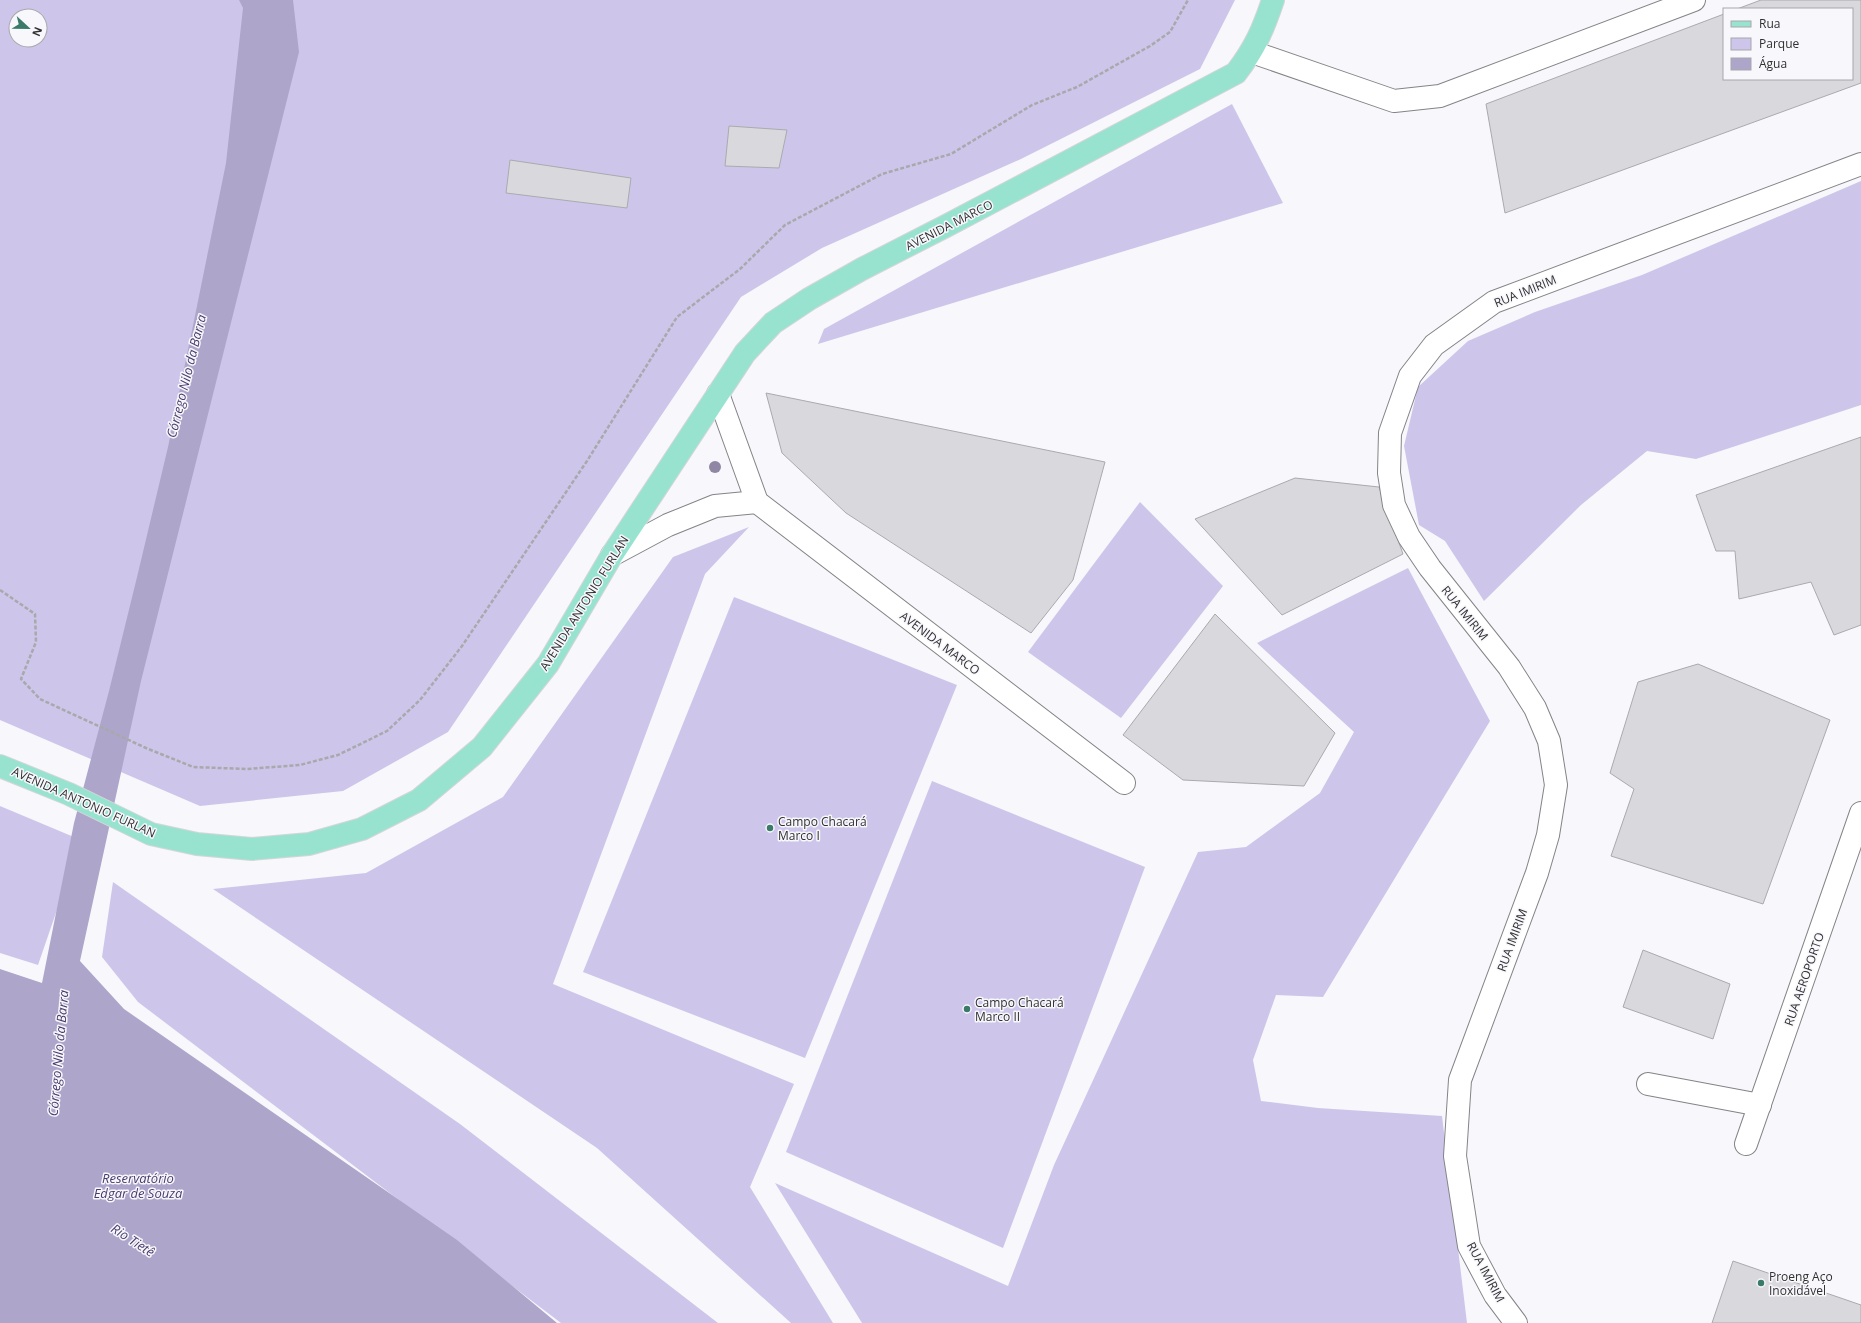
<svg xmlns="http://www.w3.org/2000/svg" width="1861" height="1323" viewBox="0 0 1861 1323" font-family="'Open Sans',sans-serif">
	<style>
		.green { fill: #cdc6ea; fill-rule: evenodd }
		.water { fill: #ada6ca }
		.building { fill: #d9d8dc; stroke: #aaaaae }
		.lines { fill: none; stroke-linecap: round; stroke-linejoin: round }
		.minor-casing { stroke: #848387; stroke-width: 24 }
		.major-casing { stroke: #d6d6d6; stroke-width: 24 }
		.path { stroke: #a9a8ac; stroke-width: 2.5; stroke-dasharray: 4 2; stroke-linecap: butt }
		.minor { stroke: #fff; stroke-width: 22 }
		.major { stroke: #98e3d0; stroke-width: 22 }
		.tree { fill: #9087a4 }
		.poi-dot { fill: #3a7a68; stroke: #f8f7fc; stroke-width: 1.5 }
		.labels { text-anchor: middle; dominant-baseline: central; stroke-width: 3; stroke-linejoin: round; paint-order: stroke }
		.street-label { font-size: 12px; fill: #303031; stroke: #f8f7fc }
		.poi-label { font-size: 12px; fill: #303031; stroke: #f8f7fc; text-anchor: start }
		.water-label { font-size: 13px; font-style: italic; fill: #493c6d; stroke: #f8f7fc }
	</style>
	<rect width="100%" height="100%" fill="#f8f7fc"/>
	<g class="green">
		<path d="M 0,0 L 1235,0 L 1200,69 L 1021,159 L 822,248 L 741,297 L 448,732 L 343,791 L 200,806 L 0,720 ZM 16,16 L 40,16 L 40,40 L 16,40 Z"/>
		<path d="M 1232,104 L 1283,203 L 818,344 L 824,329 Z"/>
		<path d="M 1861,181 L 1861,405 L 1696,459 L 1647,451 L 1581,505 L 1484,601 L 1445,541 L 1419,525 L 1404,446 L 1418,387 L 1468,341 L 1535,312 L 1642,275 Z"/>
		<path d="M 1140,502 L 1223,586 L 1121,718 L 1028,652 Z"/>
		<path d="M 749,527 L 705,574 L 553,984 L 794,1084 L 750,1187 L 833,1323 L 791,1323 L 597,1148 L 213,889 L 366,873 L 503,797 L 673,557 Z"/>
		<path d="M 1408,568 L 1490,721 L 1323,997 L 1276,995 L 1253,1060 L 1261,1101 L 1318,1108 L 1442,1116 L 1467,1323 L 862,1323 L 775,1183 L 1008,1286 L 1054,1165 L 1198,852 L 1246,847 L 1320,793 L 1354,732 L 1257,643 Z"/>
		<path d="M 734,597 L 957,685 L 805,1058 L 583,972 Z"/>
		<path d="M 932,781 L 1145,867 L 1003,1248 L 786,1152 Z"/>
		<path d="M 0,806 L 81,840 L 38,965 L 0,953 Z"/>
		<path d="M 113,882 L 460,1124 L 718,1323 L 561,1323 L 138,1002 L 102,957 Z"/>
	</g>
	<path class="water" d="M 239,0 L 293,0 L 299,52 L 141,681 L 80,961 L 124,1009 L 457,1240 L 557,1323 L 0,1323 L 0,969 L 42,983 L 74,823 L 109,691 L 138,573 L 168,447 L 197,306 L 226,163 L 243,8 Z"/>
	<g class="building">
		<path d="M 1761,0 L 1861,0 L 1861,83 L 1505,213 L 1486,104 L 1724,14 L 1724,79 L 1852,79 L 1852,9 L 1737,9 Z"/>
		<path d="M 729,126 L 787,130 L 779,168 L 725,166 Z"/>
		<path d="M 510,160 L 631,178 L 627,208 L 506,193 Z"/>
		<path d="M 766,393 L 1105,462 L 1073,580 L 1031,633 L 846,513 L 782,453 Z"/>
		<path d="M 1861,437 L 1861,625 L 1834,635 L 1811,582 L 1739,599 L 1735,551 L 1716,551 L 1696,495 Z"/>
		<path d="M 1295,478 L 1379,487 L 1403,554 L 1282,615 L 1195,519 Z"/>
		<path d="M 1215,614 L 1335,733 L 1304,786 L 1183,780 L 1123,735 Z"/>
		<path d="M 1698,664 L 1830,720 L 1763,904 L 1611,856 L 1634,789 L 1610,773 L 1638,682 Z"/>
		<path d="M 1643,950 L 1730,984 L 1713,1039 L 1623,1007 Z"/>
		<path d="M 1733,1261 L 1861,1305 L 1861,1323 L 1712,1323 Z"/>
	</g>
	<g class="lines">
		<defs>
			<g id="minor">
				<path d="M 1252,52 L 1394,101 L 1440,96 L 1694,0"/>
				<path d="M 718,394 L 757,502 L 1124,783"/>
				<path d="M 612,555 L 668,525 L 715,506 L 757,502"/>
				<path d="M 1648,1084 L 1760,1105"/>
				<path d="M 1746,1144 L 1861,813"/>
				<path d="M 1516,1323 L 1495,1295 L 1469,1246 L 1455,1156 L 1460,1080 L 1537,873 L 1548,835 L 1556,785 L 1549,741 L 1535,708 L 1509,667 L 1430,568 L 1409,537 L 1394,505 L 1389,473 L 1390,433 L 1410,376 L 1434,345 L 1494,302 L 1861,164"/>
			</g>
			<path id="major" d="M 0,766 L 69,794 L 151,834 L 197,844 L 252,849 L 309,844 L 362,829 L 419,800 L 482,747 L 548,664 L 612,555 L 718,394 L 745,353 L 773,323 L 809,299 L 862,269 L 946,226 L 1236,73 C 1255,48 1263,30 1273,0"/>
		</defs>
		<use href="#minor" class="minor-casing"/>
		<use href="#major" class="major-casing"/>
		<path class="path" d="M 0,590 L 35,614 L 36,642 L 21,679 L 40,699 L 146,748 L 193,767 L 247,769 L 300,765 L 338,755 L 387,731 L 420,700 L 462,646 L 587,461 L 677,317 L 740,269 L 785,225 L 882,174 L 951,154 L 1032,105 L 1077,87 L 1150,46 L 1170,32 L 1188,0"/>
		<use href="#minor" class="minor"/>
		<use href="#major" class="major"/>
	</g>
	<circle class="tree" cx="715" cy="467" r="6"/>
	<g class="poi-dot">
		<circle cx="770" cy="828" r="4"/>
		<circle cx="967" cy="1009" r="4"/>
		<circle cx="1761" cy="1283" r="4"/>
	</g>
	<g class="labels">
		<g class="street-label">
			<text transform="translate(949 225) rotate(-27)">AVENIDA MARCO</text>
			<text transform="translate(1525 291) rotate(-22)">RUA IMIRIM</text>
			<text transform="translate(584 603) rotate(-58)">AVENIDA ANTONIO FURLAN</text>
			<text transform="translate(1465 613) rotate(51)">RUA IMIRIM</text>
			<text transform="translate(940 643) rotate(37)">AVENIDA MARCO</text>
			<text transform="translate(84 802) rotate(24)">AVENIDA ANTONIO FURLAN</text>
			<text transform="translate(1512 940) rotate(-70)">RUA IMIRIM</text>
			<text transform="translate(1804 979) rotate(-71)">RUA AEROPORTO</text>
			<text transform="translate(1486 1272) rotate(62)">RUA IMIRIM</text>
		</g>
		<g class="poi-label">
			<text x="778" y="821">Campo Chacará<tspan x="778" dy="14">Marco I</tspan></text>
			<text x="975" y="1002">Campo Chacará<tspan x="975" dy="14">Marco II</tspan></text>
			<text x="1769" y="1276">Proeng Aço<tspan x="1769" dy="14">Inoxidável</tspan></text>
		</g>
		<g class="water-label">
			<text transform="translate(186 376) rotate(-76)">Córrego Nilo da Barra</text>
			<text transform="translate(58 1053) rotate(-85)">Córrego Nilo da Barra</text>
			<text x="138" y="1178">Reservatório<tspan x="138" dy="15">Edgar de Souza</tspan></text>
			<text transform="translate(133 1240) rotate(33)">Rio Tietê</text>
		</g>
	</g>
	<rect x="1723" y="8" width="130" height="72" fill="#f8f7fc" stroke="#a8a7ab"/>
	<rect x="1731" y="21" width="20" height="6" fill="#98e3d0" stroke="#a8a7ab"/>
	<text x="1759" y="28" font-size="12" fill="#303031">Rua</text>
	<rect x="1731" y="38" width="20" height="12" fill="#cdc6ea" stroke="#a8a7ab"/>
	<text x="1759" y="48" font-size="12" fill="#303031">Parque</text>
	<rect x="1731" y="58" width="20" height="12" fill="#ada6ca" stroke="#a8a7ab"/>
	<text x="1759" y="68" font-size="12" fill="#303031">Água</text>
	<g transform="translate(28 28) rotate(112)"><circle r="19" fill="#f8f7fc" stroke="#a8a7ab"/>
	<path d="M0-3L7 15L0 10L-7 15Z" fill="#3a7a68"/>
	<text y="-6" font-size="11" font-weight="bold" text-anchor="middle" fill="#303031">N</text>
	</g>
</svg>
